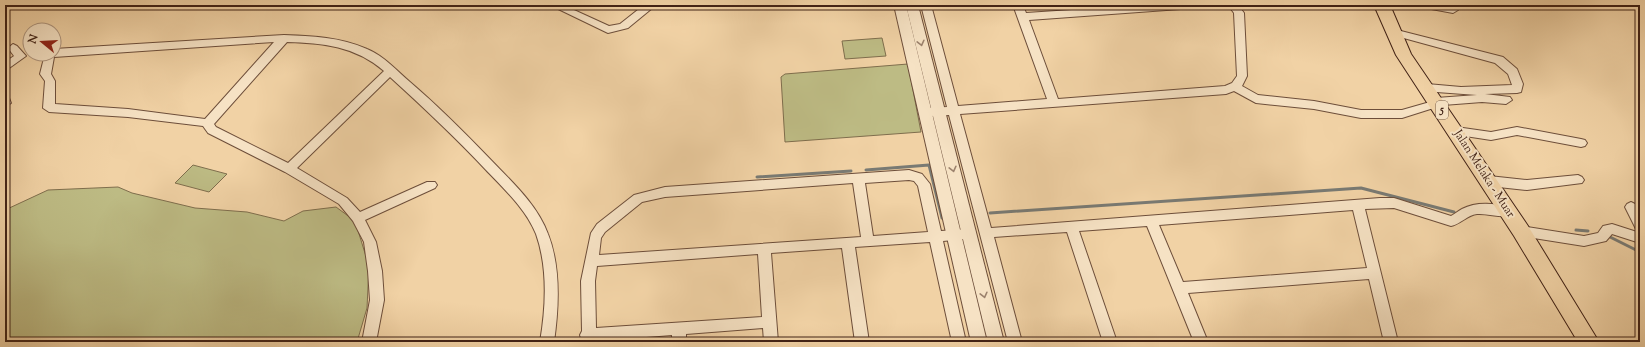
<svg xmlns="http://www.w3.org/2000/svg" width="1645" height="347" viewBox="0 0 1645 347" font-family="'Sorts Mill Goudy',serif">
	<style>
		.green { fill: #bdbb84; stroke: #7f6e4d }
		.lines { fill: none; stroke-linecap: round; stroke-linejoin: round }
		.stream { stroke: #797a73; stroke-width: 3 }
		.minor-casing { stroke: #6d4e3a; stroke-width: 2 }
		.tertiary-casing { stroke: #6d4e3a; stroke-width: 2 }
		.primary-casing { stroke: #412216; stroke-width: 2 }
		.minor { fill: #f6e2c4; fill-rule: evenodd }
		.tertiary { fill: #f6e2c4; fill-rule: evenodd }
		.primary { fill: #f1d2a5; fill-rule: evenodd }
		.oneway { stroke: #9c826d }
		.labels { text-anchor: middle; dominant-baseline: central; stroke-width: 4; stroke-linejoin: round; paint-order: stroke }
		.shield { fill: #f6e2c4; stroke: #775c4a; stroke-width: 1 }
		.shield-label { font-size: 11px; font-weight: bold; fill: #412216 }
		.street-label { font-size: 12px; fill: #412216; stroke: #f6e2c4 }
	</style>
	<rect width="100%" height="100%" fill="#f1d2a5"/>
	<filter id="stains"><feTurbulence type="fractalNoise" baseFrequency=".005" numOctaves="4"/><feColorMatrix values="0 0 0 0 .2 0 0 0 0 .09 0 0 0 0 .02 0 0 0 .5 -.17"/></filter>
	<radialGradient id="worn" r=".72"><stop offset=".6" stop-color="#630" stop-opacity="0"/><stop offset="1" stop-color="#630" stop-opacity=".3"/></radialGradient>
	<g class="green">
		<path d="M 882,38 L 886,56 L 845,59 L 842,41 Z"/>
		<path d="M 908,64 L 921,132 L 785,142 L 781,77 L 785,74 Z"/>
		<path d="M 193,165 L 227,174 L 209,192 L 175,183 Z"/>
		<path d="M 118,187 L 132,193 L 195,208 L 247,212 L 284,221 L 303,211 L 336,207 L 355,221 L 369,266 L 367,308 L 357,342 L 5,342 L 5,210 L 48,190 Z"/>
	</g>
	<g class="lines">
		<g class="stream">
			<path d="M 866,170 L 929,165 L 942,218"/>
			<path d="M 757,177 L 851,171"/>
			<path d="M 990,213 L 1361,188 L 1454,212"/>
			<path d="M 1576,230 L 1588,231"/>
			<path d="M 1610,237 L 1640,252"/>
		</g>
		<defs>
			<g id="minor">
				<path d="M 550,5 L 563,5 L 609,26 L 620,24 L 644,5 L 656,5 L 628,28 L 608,33 Z"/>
				<path d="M 921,5 L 931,5 L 958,106 L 1047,99 L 1013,5 L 1023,5 L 1026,13 L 1148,5 L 1199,5 L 1194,8 L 1029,20 L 1058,99 L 1225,86 L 1232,83 L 1237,76 L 1234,13 L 1228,5 L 1238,5 L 1244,13 L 1247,76 L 1242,86 L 1258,95 L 1314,101 L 1361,110 L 1402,110 L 1430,102 L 1432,99 L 1436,98 L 1477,95 L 1423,91 L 1421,88 L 1427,84 L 1461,87 L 1512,85 L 1508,74 L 1495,63 L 1389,34 L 1388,32 L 1393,29 L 1503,57 L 1517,69 L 1523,84 L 1521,92 L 1517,93 L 1485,94 L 1510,97 L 1512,100 L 1506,104 L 1482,102 L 1443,105 L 1402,118 L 1361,118 L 1314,109 L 1256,103 L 1234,91 L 1226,94 L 960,114 L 991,228 L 1380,198 L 1394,198 L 1451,216 C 1455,214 1458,211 1462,209 C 1477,201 1497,203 1512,209 L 1514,212 L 1512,215 C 1502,219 1489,213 1477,214 C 1467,215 1461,224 1451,226 L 1394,208 L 1365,209 L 1398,342 L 1384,342 L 1369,279 L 1188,293 L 1208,342 L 1194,342 L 1147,226 L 1079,231 L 1117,342 L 1103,342 L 1067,232 L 994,237 L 1022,342 L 1008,342 L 949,115 L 930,116 L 924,112 L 930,108 L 947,107 ZM 1353,210 L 1367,268 L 1183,282 L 1159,225 Z"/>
				<path d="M 1421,5 L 1443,5 L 1457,8 L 1458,10 L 1453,13 L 1426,8 Z"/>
				<path d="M 284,35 C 312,36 341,37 367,49 C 384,56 397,71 410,82 C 438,106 464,132 489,158 C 511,181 537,204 548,234 C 561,267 559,307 554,342 L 540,342 C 546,307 548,268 536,234 C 526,209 504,189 486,170 C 455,137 423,107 390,77 L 297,168 L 347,198 L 360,212 L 427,182 L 435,182 L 437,185 L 435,188 L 365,220 L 376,242 L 382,271 L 384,300 L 376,342 L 362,342 L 370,300 L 368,271 L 364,242 L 353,221 L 339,204 L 285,172 L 208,133 L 203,126 L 128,117 L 49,112 L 43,108 L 45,81 L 40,74 L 44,58 L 43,54 L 54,54 L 54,49 ZM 274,42 L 205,119 L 128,109 L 55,104 L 55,81 L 51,74 L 54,57 ZM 287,42 C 323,43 355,46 384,71 L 288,163 L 216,127 L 214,124 Z"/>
				<path d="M 13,44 L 17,46 L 26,56 L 5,71 L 5,62 L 14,56 L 8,48 Z"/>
				<path d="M 5,97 L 9,98 L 11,103 L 5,107 Z"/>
				<path d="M 1456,127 L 1491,132 L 1517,127 L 1581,139 L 1585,140 L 1587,143 L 1585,146 L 1581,147 L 1517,135 L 1491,140 L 1452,134 L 1450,131 L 1452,128 Z"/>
				<path d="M 909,170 L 922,174 L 930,184 L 941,231 L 969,229 L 973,230 L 975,234 L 973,238 L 943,241 L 966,342 L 952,342 L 930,242 L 855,247 L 869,342 L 855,342 L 842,248 L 771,253 L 778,342 L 764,342 L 763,328 L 686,334 L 686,342 L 672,342 L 672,335 L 582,342 L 580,335 L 582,331 L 581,281 L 591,233 L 597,224 L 634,195 L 665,187 ZM 909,180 L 914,181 L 918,186 L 928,232 L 873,236 L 865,183 ZM 853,183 L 861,237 L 599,255 L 601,238 L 605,232 L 642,202 L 665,197 ZM 758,254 L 762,317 L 596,328 L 595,281 L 597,266 Z"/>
				<path d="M 1578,175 L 1582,177 L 1584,180 L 1582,183 L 1527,190 L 1489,186 L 1485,184 L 1483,181 L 1485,178 L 1489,176 L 1527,180 Z"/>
				<path d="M 1631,202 L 1635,204 L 1640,213 L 1640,230 L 1636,229 L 1625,207 L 1627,204 Z"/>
				<path d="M 1612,224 L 1640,233 L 1640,243 L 1612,234 L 1606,241 L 1584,246 L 1521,236 L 1517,235 L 1515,231 L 1517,227 L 1521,226 L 1584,236 L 1598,233 L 1603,226 Z"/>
			</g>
			<g id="tertiary">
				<path d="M 894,5 L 906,5 L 987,342 L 971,342 Z"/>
				<path d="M 906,5 L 918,5 L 1004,342 L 988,342 Z"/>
			</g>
			<path id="primary" d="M 1374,5 L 1390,5 L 1411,54 L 1528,226 L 1599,342 L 1578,342 L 1514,236 L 1396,55 Z"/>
		</defs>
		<use href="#minor" class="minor-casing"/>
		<use href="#tertiary" class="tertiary-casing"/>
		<use href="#primary" class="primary-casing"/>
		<use href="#minor" class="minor"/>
		<use href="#tertiary" class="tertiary"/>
		<use href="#primary" class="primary"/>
	</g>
	<defs><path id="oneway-chevron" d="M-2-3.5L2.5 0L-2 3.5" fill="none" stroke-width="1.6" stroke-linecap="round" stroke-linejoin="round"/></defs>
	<g class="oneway">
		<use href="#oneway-chevron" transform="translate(921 43) rotate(76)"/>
		<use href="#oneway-chevron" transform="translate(953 169) rotate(76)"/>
		<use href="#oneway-chevron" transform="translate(984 295) rotate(76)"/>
	</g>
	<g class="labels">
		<rect class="shield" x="1436" y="101" width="12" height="18" rx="3"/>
		<g class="shield-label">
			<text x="1442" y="110">5</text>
		</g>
		<g class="street-label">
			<text transform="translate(1484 174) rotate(57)">Jalan Melaka - Muar</text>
		</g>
	</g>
	<rect width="1645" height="347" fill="none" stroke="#f1d2a5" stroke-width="20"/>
	<rect x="6" y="6" width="1633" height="335" fill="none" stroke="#412216" stroke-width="2"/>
	<rect x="10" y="10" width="1625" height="327" fill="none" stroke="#412216"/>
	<g transform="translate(42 42) rotate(288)"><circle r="19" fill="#f6e2c4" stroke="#ae957e"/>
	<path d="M0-3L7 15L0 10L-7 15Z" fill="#8f2418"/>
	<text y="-6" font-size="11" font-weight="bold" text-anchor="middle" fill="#412216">N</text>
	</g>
	<rect width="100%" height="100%" filter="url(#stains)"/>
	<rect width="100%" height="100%" fill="url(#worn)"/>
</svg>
